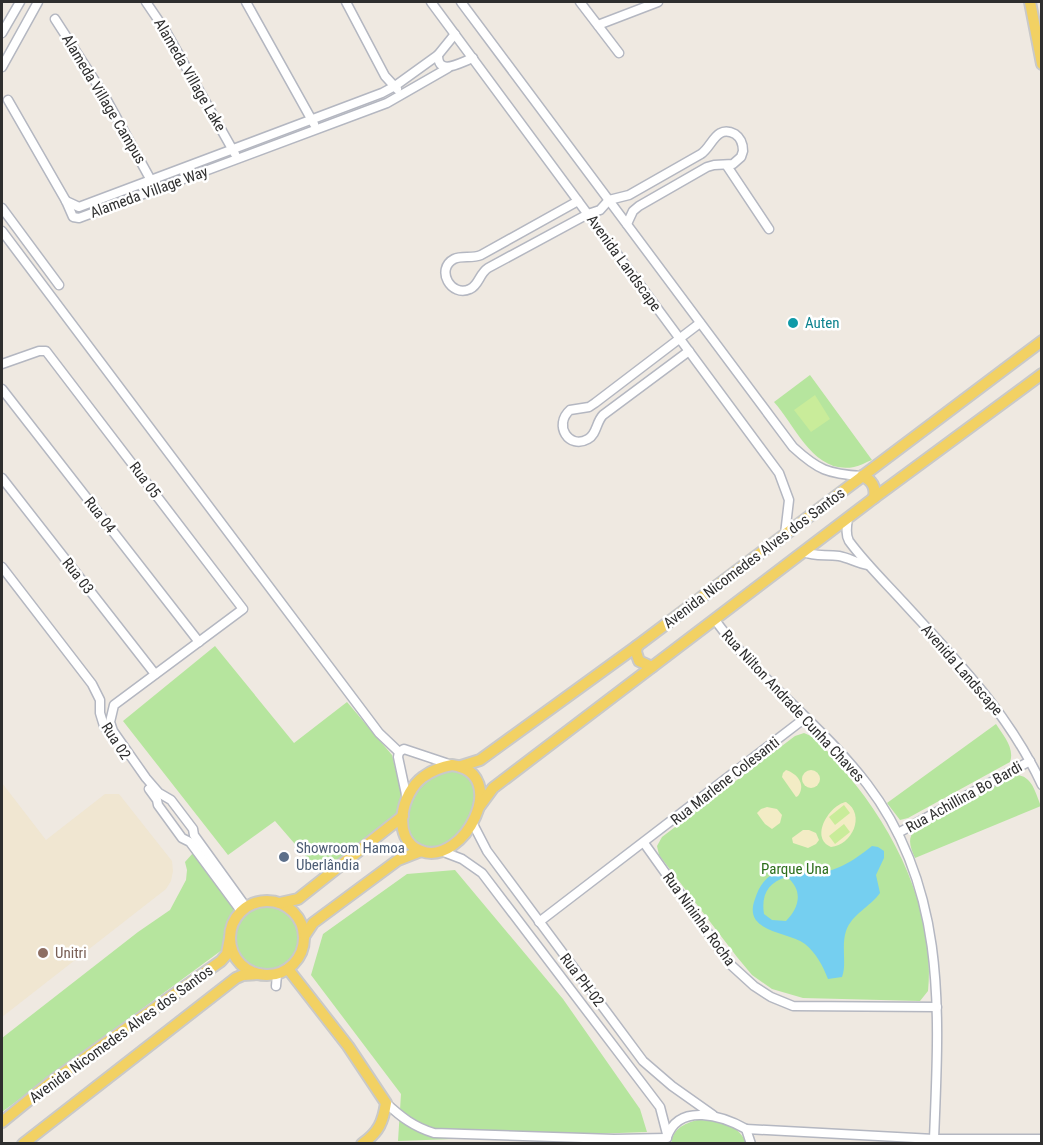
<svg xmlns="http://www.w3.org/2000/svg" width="1043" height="1145" viewBox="0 0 1043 1145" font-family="'Roboto Condensed',sans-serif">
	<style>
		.education { fill: #f0e6d1 }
		.green { fill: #b6e59e }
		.sand { fill: #f3ecc5 }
		.pitch { fill: #c9ec9a }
		.water { fill: #75cff0; fill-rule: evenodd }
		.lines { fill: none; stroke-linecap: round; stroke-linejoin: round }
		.minor-casing { stroke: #b4b7c1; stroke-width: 11 }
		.major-casing { stroke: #c9c9c9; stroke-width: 14 }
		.minor { stroke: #fff; stroke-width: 8 }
		.major { stroke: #f2d163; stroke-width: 10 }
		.culture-dot { fill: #0f9aa8; stroke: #fff; stroke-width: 2 }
		.service-dot { fill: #5c6f8a; stroke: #fff; stroke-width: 2 }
		.education-dot { fill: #8d6e63; stroke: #fff; stroke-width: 2 }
		.labels { text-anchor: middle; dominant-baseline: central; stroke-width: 5; stroke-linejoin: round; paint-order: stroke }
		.street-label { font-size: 15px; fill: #2e2e2e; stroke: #fff }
		.culture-label { font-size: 15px; fill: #0d838f; stroke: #fff; text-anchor: start }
		.service-label { font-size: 15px; fill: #4e5e75; stroke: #fff; text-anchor: start }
		.park-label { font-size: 15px; fill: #2c6e1b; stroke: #fff }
		.education-label { font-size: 15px; fill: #785e54; stroke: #fff; text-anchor: start }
	</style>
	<rect width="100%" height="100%" fill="#efe9e1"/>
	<path class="education" d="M 2,783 L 46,840 L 105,794 L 119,794 L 172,861 L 173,871 L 171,881 L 166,889 L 2,1017 Z"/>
	<g class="green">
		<path d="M 810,375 L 872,460 C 866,462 860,466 854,467 C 814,475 795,425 774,402 Z"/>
		<path d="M 215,646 L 294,743 L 347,702 L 392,755 L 402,796 L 398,815 L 320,873 L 275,821 L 228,855 L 123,721 Z"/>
		<path d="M 996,724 C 1003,735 1015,748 1010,762 L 908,818 L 900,820 L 887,803 Z"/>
		<path d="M 804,733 C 818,738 829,753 838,764 C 892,823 936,909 928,991 L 920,1001 L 803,998 L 772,989 L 752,975 L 737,957 L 659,855 L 657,846 L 662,837 L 795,736 Z"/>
		<path d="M 453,770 C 456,771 463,772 466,775 C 496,799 447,866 417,842 C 399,826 410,793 427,780 C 435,775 443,772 453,770 Z"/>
		<path d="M 1014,775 C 1032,774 1035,792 1041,806 L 915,858 C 910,847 907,839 915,829 Z"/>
		<path d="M 193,853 L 234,909 L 224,934 L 226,947 L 2,1112 L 2,1038 L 138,932 L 170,910 L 186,880 L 187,870 L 185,862 Z"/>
		<path d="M 455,870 L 563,999 L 640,1109 L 647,1132 L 398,1141 L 401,1094 L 311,975 L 323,934 L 407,874 Z"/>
		<circle cx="267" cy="938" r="31"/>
		<path d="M 697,1120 C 717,1120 738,1123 746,1143 L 671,1144 C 673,1128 684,1124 697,1120 Z"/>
	</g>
	<g class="sand">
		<circle cx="811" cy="779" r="9"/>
		<path d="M 786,770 C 798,774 806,785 798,796 L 796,797 L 782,777 L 783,773 Z"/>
		<path d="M 846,802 C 866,815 852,845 831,847 C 809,838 829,805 846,802 Z"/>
		<path d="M 767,807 L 777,809 L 782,815 L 780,823 L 772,829 L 765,824 L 757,813 L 761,809 Z"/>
		<path d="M 803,830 L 809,830 L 816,833 L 819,840 L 816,844 L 808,848 L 793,843 L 792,838 Z"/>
	</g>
	<g class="pitch">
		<path d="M 815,395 L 830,419 L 811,432 L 794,410 Z"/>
		<path d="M 844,805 L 850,813 L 835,825 L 829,817 Z"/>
		<path d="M 844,824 L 850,832 L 835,844 L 829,836 Z"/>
	</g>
	<path class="water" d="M 872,846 L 878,847 L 884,851 L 884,858 L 876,875 L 880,893 C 870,907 852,914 846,931 C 841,946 847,965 842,977 L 828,979 C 823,966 816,953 805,944 C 788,931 742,933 755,899 C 758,889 764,878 774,874 C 783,869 795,872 806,873 C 832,875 852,862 872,846 ZM 787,877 C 803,890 800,907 786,921 L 772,920 L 764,914 C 761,895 768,882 787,877 Z"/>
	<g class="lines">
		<defs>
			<g id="minor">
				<path d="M 146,2 L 165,30 L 235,154"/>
				<path d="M 246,2 L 314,124"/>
				<path d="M 346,2 L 385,76 L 397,89"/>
				<path d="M 431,2 L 779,473 L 789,500 L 785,534"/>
				<path d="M 461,2 L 793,447 C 818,470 828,474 862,476"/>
				<path d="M 580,2 L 619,53"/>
				<path d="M 55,19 L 104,95 L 153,184"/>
				<path d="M 598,25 L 658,2"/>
				<path d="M 2,33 L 20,2"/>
				<path d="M 455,34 L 438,55 C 438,77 461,62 473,58"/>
				<path d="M 2,67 L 38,2"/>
				<path d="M 8,100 L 66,201 L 73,217 L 79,218 L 387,103 L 448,68"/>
				<path d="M 727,166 L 769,229"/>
				<path d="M 66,201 L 79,207 L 382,93 L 395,86 L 438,55"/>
				<path d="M 578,201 L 481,255 C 472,259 462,255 454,259 C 435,269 451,298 470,289 C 479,285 479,274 488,268 L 588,214 L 600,210 L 609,200 L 629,195 L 701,154 C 712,147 716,124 735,134 C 741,138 743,144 743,151 L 741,157 L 733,164 L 714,165 L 707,167 L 639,206 L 633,211 L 627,224"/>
				<path d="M 2,208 L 59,285"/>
				<path d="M 2,231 L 379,733 L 399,752 L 398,757 L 407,799"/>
				<path d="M 689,351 L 603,415 C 596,422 597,434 588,439 C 569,450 553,425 570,410 L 589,407 L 595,403 L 700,323"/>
				<path d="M 2,364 L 39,351 L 46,351 L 243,609 L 114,705 L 110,722 L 113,731 L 146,778 L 159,793 L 171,800 L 193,829 L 194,835 L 246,907"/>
				<path d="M 2,389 L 199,642"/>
				<path d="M 2,478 L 155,674"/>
				<path d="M 848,518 C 847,526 845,534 849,541 C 865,563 885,582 904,603 C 957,661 1008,712 1042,785"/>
				<path d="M 804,552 C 815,557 826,554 839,556 C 849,558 857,563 868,565"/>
				<path d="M 2,567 L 92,684 L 100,700 L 100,713 L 104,726 L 112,737"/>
				<path d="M 715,620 C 759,680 822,725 867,784 C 948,890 939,1013 934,1139"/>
				<path d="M 399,752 L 404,749 L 452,765"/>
				<path d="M 149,789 L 157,800 L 158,805 L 182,838 L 190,842 L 241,911"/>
				<path d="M 473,824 L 487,851 L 643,1061 L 672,1086 L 713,1115"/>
				<path d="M 898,833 L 1030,761"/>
				<path d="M 644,843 L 731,965 L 754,986 L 771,997 L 793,1006 L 937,1007"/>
				<path d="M 441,851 L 462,859 L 482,873 L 660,1107 L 667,1134"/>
				<path d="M 539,922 L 805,718"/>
				<path d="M 276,986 L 277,974"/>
				<path d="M 386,1103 C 401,1117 414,1127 434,1133 L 614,1139 L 667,1138"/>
				<path d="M 746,1129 L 934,1139 L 1042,1139"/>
				<path d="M 667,1137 C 679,1102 723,1116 746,1129 L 751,1144"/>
			</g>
			<g id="major">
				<path d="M 1030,2 L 1042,64"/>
				<path d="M 862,476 C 872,480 876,487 874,498"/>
				<path d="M 637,646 L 636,652 L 639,661 L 652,667"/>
				<path d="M 452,765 C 512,773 464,867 421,851 C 390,839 402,792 423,777 C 432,770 441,767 452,765 Z"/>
				<path d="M 461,766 L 480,760 L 637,646 L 1042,341"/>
				<path d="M 479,807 L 493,788 L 874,498 L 1042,374"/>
				<circle cx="267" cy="938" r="37"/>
				<path d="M 280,903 L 298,899 L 403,816"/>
				<path d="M 305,935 L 313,923 L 398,860 L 421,851"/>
				<path d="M 288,969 L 348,1046 L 386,1103 C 383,1122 379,1132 362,1144"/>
				<path d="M 2,1122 L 51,1082 L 221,961 L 227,954 L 230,938"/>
				<path d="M 23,1144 L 236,978 L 243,975 L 259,974"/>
			</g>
		</defs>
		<use href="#minor" class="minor-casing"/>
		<use href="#major" class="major-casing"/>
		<use href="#minor" class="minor"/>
		<use href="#major" class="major"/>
	</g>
	<circle class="culture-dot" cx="793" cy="323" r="6"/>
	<circle class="service-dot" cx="284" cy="857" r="6"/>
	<circle class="education-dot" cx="43" cy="953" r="6"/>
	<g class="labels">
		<g class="street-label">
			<text transform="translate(190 75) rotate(60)">Alameda Village Lake</text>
			<text transform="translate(104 99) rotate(59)">Alameda Village Campus</text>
			<text transform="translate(149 192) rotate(-20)">Alameda Village Way</text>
			<text transform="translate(624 263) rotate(54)">Avenida Landscape</text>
			<text transform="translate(145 480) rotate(53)">Rua 05</text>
			<text transform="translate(100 515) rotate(52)">Rua 04</text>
			<text transform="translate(754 558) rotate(-37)">Avenida Nicomedes Alves dos Santos</text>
			<text transform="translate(78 576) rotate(52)">Rua 03</text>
			<text transform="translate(962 670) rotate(49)">Avenida Landscape</text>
			<text transform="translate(793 706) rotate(47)">Rua Nilton Andrade Cunha Chaves</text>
			<text transform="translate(116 741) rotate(57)">Rua 02</text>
			<text transform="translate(725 781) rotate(-38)">Rua Marlene Colesanti</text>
			<text transform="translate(964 797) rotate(-29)">Rua Achillina Bo Bardi</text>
			<text transform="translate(699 919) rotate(54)">Rua Nininha Rocha</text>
			<text transform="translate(582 980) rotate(53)">Rua PH-02</text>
			<text transform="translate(121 1034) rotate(-36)">Avenida Nicomedes Alves dos Santos</text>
		</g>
		<g class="culture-label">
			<text x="805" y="323">Auten</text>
		</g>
		<g class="service-label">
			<text x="296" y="848">Showroom Hamoa<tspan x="296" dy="17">Uberlândia</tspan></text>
		</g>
		<g class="park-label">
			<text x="795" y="869">Parque Una</text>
		</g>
		<g class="education-label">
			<text x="55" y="953">Unitri</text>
		</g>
	</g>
	<rect width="1043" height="1145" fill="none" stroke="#2e2e2e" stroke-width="6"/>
</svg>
